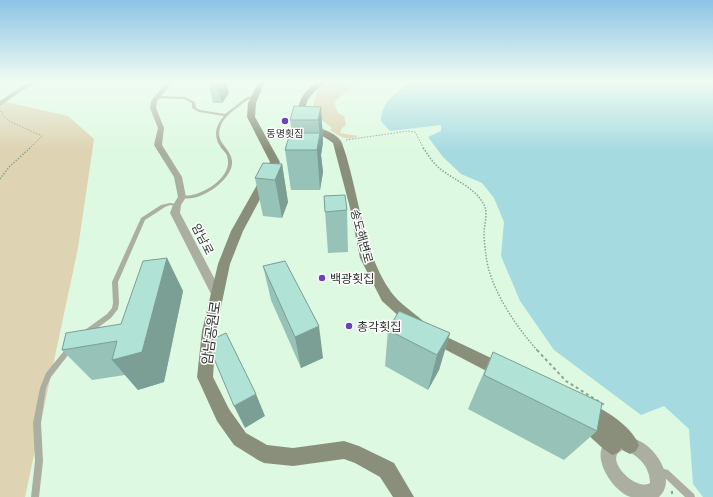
<svg xmlns="http://www.w3.org/2000/svg" width="713" height="497" viewBox="0 0 713 497" font-family="'IBM Plex Sans','Noto Sans KR',sans-serif">
	<style>
		.green { fill: #ded3b3 }
		.water { fill: #a6dae1 }
		.lines { fill: none; stroke-linecap: round; stroke-linejoin: round }
		.path-far2 { stroke: #90a392; stroke-width: 1; stroke-dasharray: 1.5 1.5; stroke-linecap: butt }
		.path-far1 { stroke: #90a392; stroke-width: 1.5; stroke-dasharray: 1.5 1.5; stroke-linecap: butt }
		.path { stroke: #90a392; stroke-width: 2; stroke-dasharray: 3 3; stroke-linecap: butt }
		.lane { fill: #abafa1; fill-rule: evenodd }
		.street { fill: #abafa1; fill-rule: evenodd }
		.secondary { fill: #8a8f7b; fill-rule: evenodd }
		.wall { fill: #97c2b7 }
		.shaded-wall { fill: #7b9e95 }
		.building { fill: #b0e2d5; stroke: #7b9e95 }
		.poi-dot { fill: #6b43bb; stroke: #fefefe; stroke-width: 1.5 }
		.labels { text-anchor: middle; dominant-baseline: central; stroke-width: 3; stroke-linejoin: round; paint-order: stroke }
		.far-poi-label { font-size: 10px; fill: #2a342b; stroke: #fefefe }
		.street-label { font-size: 12px; fill: #2a342b; stroke: #fefefe }
		.poi-label { font-size: 12px; fill: #2a342b; stroke: #fefefe; text-anchor: start }
		.near-street-label { font-size: 14px; fill: #2a342b; stroke: #fefefe }
	</style>
	<rect width="100%" height="100%" fill="#def9e1"/>
	<g class="green">
		<path d="M 329,81 L 359,81 L 334,102 L 338,113 L 344,116 L 346,125 L 342,128 L 340,133 L 358,136 C 347,142 340,136 330,130 L 332,128 L 317,116 L 313,105 L 318,89 Z"/>
		<path d="M 6,102 L 68,116 L 94,139 L 78,248 L 25,497 L 0,497 L 0,104 Z"/>
	</g>
	<path class="water" d="M 413,81 L 713,81 L 713,497 L 703,497 L 693,484 L 689,429 L 664,406 L 641,415 L 554,350 L 520,301 L 501,256 L 504,222 L 494,198 L 482,183 L 461,174 L 443,157 L 428,137 L 441,131 L 441,125 L 390,131 L 381,121 C 382,100 397,92 413,81 Z"/>
	<g class="lines">
		<g class="path-far2">
			<path d="M 0,85 L 16,84"/>
			<path d="M 0,111 L 3,112 L 2,115 L 11,122 L 42,136 L 29,149"/>
			<path d="M 346,140 L 408,131 L 415,132 L 424,149"/>
		</g>
		<g class="path-far1">
			<path d="M 423,148 C 428,154 432,162 438,167 C 453,180 473,186 483,203 C 489,212 484,224 484,233 C 484,240 485,248 486,255 C 489,287 516,327 538,351"/>
			<path d="M 0,179 L 9,167 L 30,148"/>
		</g>
		<g class="path">
			<path d="M 537,350 L 566,381 L 606,406"/>
			<path d="M 672,491 L 672,497"/>
		</g>
		<g class="lane">
			<path d="M 157,96 L 185,97 L 195,102 L 196,108 L 200,110 L 225,114 L 247,97 L 255,96 L 257,97 C 254,98 250,98 248,100 C 245,101 243,103 241,105 C 233,111 223,117 220,128 C 215,143 231,148 232,161 C 234,180 196,205 180,197 C 183,195 187,196 192,195 C 197,194 204,191 209,188 C 219,182 232,170 227,156 C 226,152 222,150 220,146 C 213,135 216,125 224,116 L 199,112 L 192,108 L 192,103 L 184,99 L 158,98 L 157,98 Z"/>
			<path d="M 170,203 L 177,204 L 179,205 L 177,206 L 170,205 L 165,207 L 145,220 L 118,282 L 119,303 L 118,309 L 111,318 L 89,334 L 87,335 L 85,334 L 84,332 L 85,330 L 107,314 L 112,308 L 113,303 L 112,282 L 141,218 L 161,205 Z"/>
			<path d="M 70,345 L 72,346 L 73,348 L 72,350 L 51,377 L 46,388 L 41,423 L 43,461 L 39,497 L 31,497 L 35,461 L 33,423 L 40,388 L 46,373 L 68,346 Z"/>
			<path d="M 658,467 L 668,470 L 694,494 L 695,497 L 685,497 L 663,476 L 655,474 L 654,471 L 655,468 Z"/>
		</g>
		<g class="street">
			<path d="M 33,81 L 41,81 L 23,90 L 0,106 L 0,101 L 19,88 Z"/>
			<path d="M 168,81 L 174,81 L 157,101 L 156,108 L 164,128 L 162,145 L 182,177 L 186,197 L 181,205 L 180,213 L 222,293 L 220,296 L 216,297 L 212,296 L 170,213 L 173,205 L 178,197 L 174,177 L 154,145 L 158,128 L 150,108 L 151,101 Z"/>
			<path d="M 623,436 C 631,437 640,440 646,445 C 661,456 675,483 659,497 C 650,497 639,497 631,497 C 613,492 588,454 608,440 C 612,438 618,437 623,436 ZM 623,450 C 638,454 650,467 650,483 C 635,492 602,457 623,450 Z"/>
		</g>
		<g class="secondary">
			<path d="M 259,81 L 265,81 L 256,103 L 255,117 L 280,162 L 243,231 L 230,264 L 216,331 L 213,377 L 229,409 L 246,433 L 267,445 L 293,448 L 344,441 L 359,446 L 394,463 L 414,497 L 393,497 L 380,477 L 355,463 L 344,459 L 293,466 L 264,463 L 258,460 L 234,445 L 217,421 L 197,377 L 202,331 L 218,264 L 231,231 L 270,162 L 247,117 L 248,103 Z"/>
			<path d="M 318,81 L 326,81 C 318,90 303,98 306,113 C 310,130 336,129 342,143 C 359,190 362,252 391,292 C 399,303 413,312 423,321 L 425,325 L 423,329 L 418,331 L 413,329 L 382,301 L 360,258 L 350,208 L 333,143 C 325,137 316,133 309,127 C 289,111 301,93 318,81 Z"/>
			<path d="M 432,330 L 508,366 L 510,371 L 508,376 L 502,378 L 496,376 L 427,340 L 425,336 L 427,332 Z"/>
			<path d="M 585,401 C 604,409 631,425 639,445 L 636,451 L 630,454 L 624,451 L 621,448 L 619,452 L 613,455 C 605,452 580,428 576,420 L 579,414 L 577,409 L 579,403 Z"/>
		</g>
	</g>
	<g class="wall">
		<path d="M 208,81 L 226,81 L 229,93 L 222,103 L 213,103 Z"/>
		<path d="M 321,107 L 323,142 L 321,155 L 323,172 L 320,190 L 291,190 L 285,150 L 292,133 L 290,120 Z"/>
		<path d="M 282,164 L 288,202 L 282,218 L 263,216 L 255,178 Z"/>
		<path d="M 324,196 L 347,210 L 348,252 L 328,253 Z"/>
		<path d="M 167,258 L 183,291 L 164,382 L 138,390 L 125,375 L 92,380 L 62,350 L 121,324 Z"/>
		<path d="M 263,266 L 323,358 L 301,368 L 271,300 Z"/>
		<path d="M 388,330 L 450,333 L 439,370 L 428,390 L 385,366 Z"/>
		<path d="M 493,352 L 597,431 L 564,460 L 468,409 L 477,388 Z"/>
	</g>
	<g class="shaded-wall">
		<path d="M 216,81 L 226,81 L 229,93 L 222,103 Z"/>
		<path d="M 321,107 L 323,142 L 321,155 L 323,172 L 320,190 L 317,150 L 320,135 L 318,120 Z"/>
		<path d="M 282,164 L 288,202 L 282,218 L 275,180 Z"/>
		<path d="M 167,258 L 183,291 L 164,382 L 138,390 L 112,360 Z"/>
		<path d="M 319,326 L 323,358 L 301,368 L 295,337 Z"/>
		<path d="M 450,333 L 439,370 L 428,390 L 437,355 Z"/>
		<path d="M 256,394 L 265,416 L 245,428 L 234,406 Z"/>
	</g>
	<g class="building">
		<path d="M 294,106 L 321,107 L 318,120 L 290,120 Z"/>
		<path d="M 290,133 L 320,133 L 317,150 L 285,150 Z"/>
		<path d="M 263,163 L 282,164 L 275,180 L 255,178 Z"/>
		<path d="M 345,195 L 347,210 L 325,212 L 324,196 Z"/>
		<path d="M 167,258 L 142,352 L 112,360 L 117,341 L 62,350 L 66,333 L 121,324 L 143,261 Z"/>
		<path d="M 285,261 L 319,326 L 295,337 L 263,266 Z"/>
		<path d="M 399,311 L 450,333 L 437,355 L 388,330 Z"/>
		<path d="M 226,333 L 256,394 L 234,406 L 207,342 Z"/>
		<path d="M 493,352 L 602,403 L 597,431 L 484,375 Z"/>
	</g>
	<linearGradient id="sky" x2="0" y2="1"><stop stop-color="#8dc3e5"/><stop offset="0.54" stop-color="#f0fcf2"/><stop offset="1" stop-color="#f0fcf2" stop-opacity="0"/></linearGradient>
	<rect width="713" height="151" fill="url(#sky)"/>
	<g class="poi-dot">
		<circle cx="285" cy="121" r="4"/>
		<circle cx="322" cy="278" r="4"/>
		<circle cx="349" cy="326" r="4"/>
	</g>
	<g class="labels">
		<g class="far-poi-label">
			<text x="285" y="133">동명횟집</text>
		</g>
		<g class="street-label">
			<text transform="translate(362 236) rotate(75)">송도해변로</text>
			<text transform="translate(203 239) rotate(63)">암남로</text>
		</g>
		<g class="poi-label">
			<text x="330" y="278">백광횟집</text>
			<text x="357" y="326">총각횟집</text>
		</g>
		<g class="near-street-label">
			<text transform="translate(211 333) rotate(-82)">암남공원로</text>
		</g>
	</g>
</svg>
